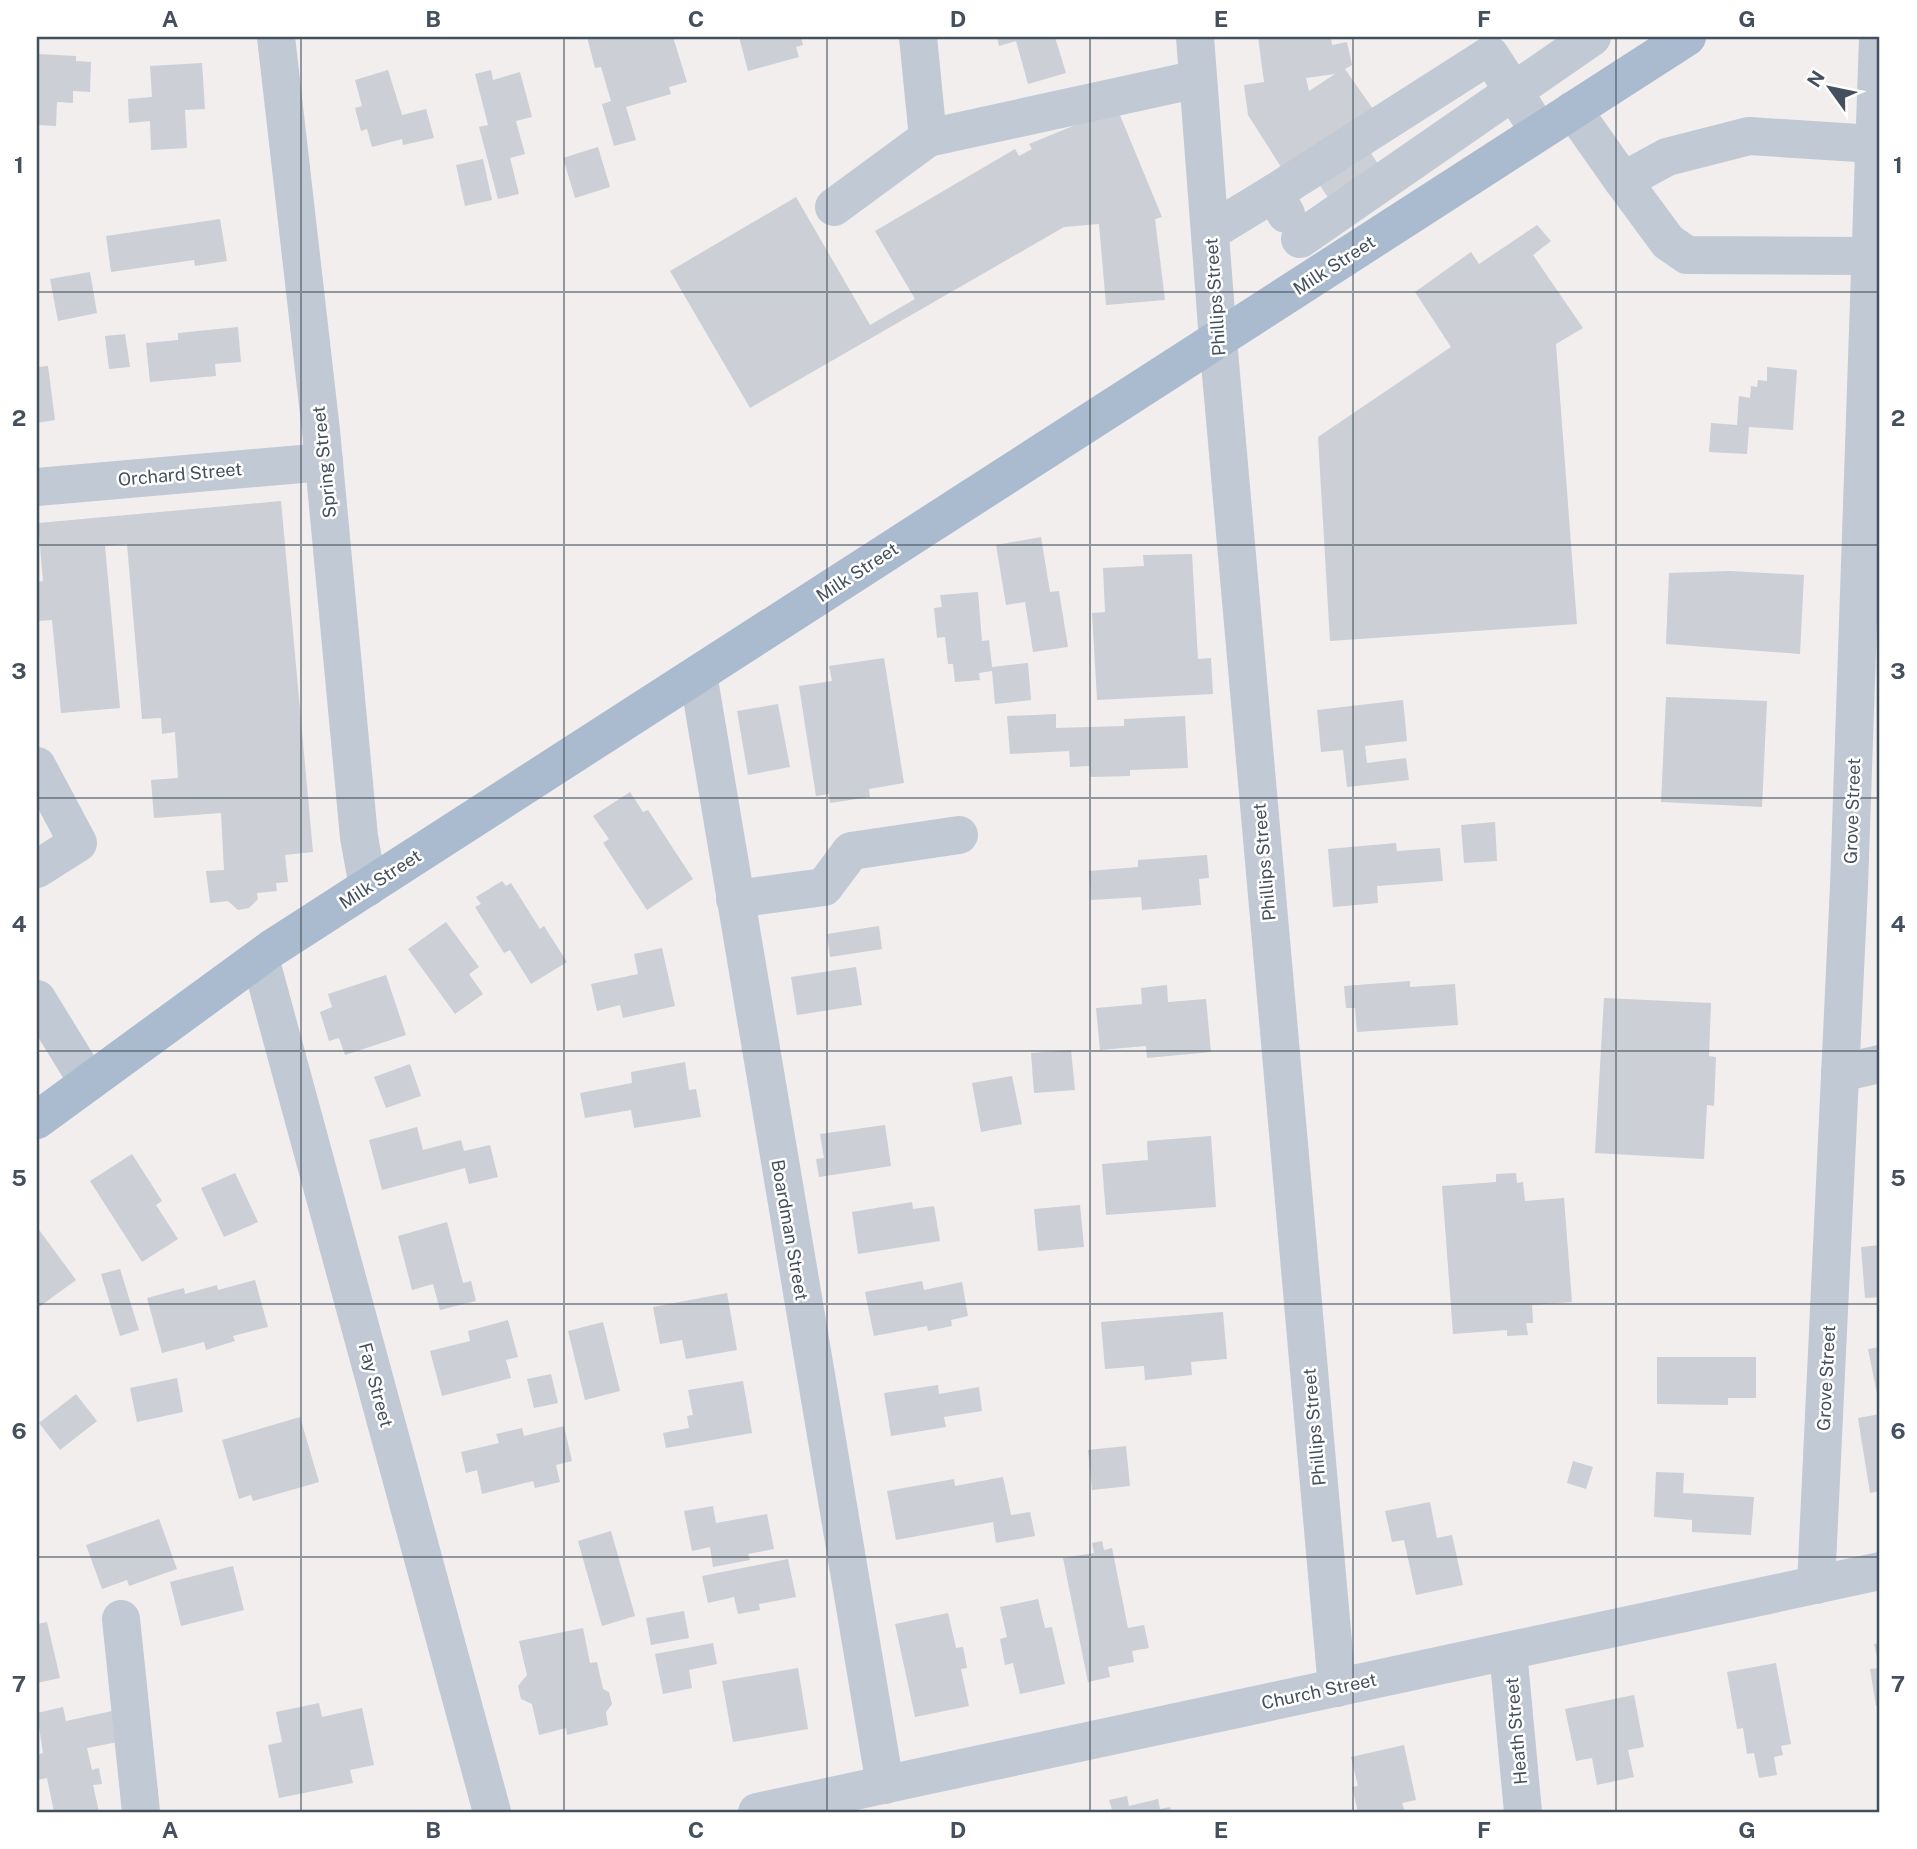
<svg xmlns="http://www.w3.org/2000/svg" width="1917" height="1849" viewBox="0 0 1917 1849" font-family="'Public Sans',sans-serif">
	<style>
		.building { fill: #cccfd6; fill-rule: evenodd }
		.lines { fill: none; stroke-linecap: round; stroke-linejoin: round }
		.minor { stroke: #c0c9d4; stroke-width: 38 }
		.major { stroke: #abbbcf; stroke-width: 38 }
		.grid { fill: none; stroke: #44505d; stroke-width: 2; stroke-opacity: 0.55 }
		.labels { text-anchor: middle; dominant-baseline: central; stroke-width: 5; stroke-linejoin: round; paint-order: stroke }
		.street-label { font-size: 18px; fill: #44505d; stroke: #fff }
		.neatline { fill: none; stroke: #44505d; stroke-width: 2.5 }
		.grid-label { font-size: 23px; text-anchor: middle; font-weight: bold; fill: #44505d }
	</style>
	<rect width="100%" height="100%" fill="#f1eeed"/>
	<g class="building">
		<path d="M 587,37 L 673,37 L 687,82 L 669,87 L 671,94 L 626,107 L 636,140 L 614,146 L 602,104 L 611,101 L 601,67 L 595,68 Z"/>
		<path d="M 739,37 L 801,37 L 803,45 L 796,47 L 799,57 L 748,71 Z"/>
		<path d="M 997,37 L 1055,37 L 1066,73 L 1028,84 L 1016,41 L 999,46 Z"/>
		<path d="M 1258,37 L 1331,37 L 1332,45 L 1347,42 L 1352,65 L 1345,69 L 1380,119 L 1288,178 L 1248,115 L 1244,85 L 1264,82 ZM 1335,74 L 1309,91 L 1306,78 Z"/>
		<path d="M 37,54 L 76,56 L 76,61 L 91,62 L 90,92 L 73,91 L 73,103 L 57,102 L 56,126 L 37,125 Z"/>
		<path d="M 202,63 L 205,109 L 185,110 L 187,148 L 151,150 L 150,121 L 129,123 L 128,99 L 152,97 L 150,66 Z"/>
		<path d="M 388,70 L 402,115 L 426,109 L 434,138 L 403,145 L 402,139 L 372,147 L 367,129 L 361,131 L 355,108 L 362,106 L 355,80 Z"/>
		<path d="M 491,70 L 493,80 L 520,72 L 532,117 L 516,121 L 525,154 L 510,158 L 519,194 L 498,199 L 479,127 L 488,125 L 475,74 Z"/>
		<path d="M 1117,108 L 1162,217 L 1155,219 L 1165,300 L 1106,305 L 1099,224 L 1064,227 L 750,408 L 670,271 L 796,197 L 870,325 L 915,299 L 875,231 L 1015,149 L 1019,156 L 1032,149 L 1029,144 Z"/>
		<path d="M 1364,142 L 1383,172 L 1333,205 L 1313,175 Z"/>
		<path d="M 598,147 L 610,187 L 575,198 L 563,158 Z"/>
		<path d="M 483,159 L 492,200 L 465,206 L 456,165 Z"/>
		<path d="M 220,219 L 227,261 L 195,266 L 194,260 L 111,272 L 106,236 Z"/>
		<path d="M 1537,225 L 1551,241 L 1533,255 L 1583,328 L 1556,344 L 1577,624 L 1330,641 L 1318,437 L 1451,347 L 1415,292 L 1471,252 L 1479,264 Z"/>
		<path d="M 90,272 L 97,313 L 58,321 L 50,279 Z"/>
		<path d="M 238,327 L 241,362 L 215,364 L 216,376 L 150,382 L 146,343 L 178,340 L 178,333 Z"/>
		<path d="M 125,334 L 130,367 L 109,369 L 105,336 Z"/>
		<path d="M 48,366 L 55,420 L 37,423 L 37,367 Z"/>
		<path d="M 1767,367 L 1797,370 L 1793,430 L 1749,427 L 1747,454 L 1709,452 L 1711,423 L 1737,425 L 1739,396 L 1750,398 L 1751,386 L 1757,387 L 1758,380 L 1767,381 Z"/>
		<path d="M 281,501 L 313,852 L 285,855 L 288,882 L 276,883 L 277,891 L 257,893 L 258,899 L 249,908 L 238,910 L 228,901 L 210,903 L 206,871 L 224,870 L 221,813 L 154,818 L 151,780 L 178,778 L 175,732 L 162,734 L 161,718 L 142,719 L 127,544 L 105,546 L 120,708 L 61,713 L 52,620 L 38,621 L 37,582 L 43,581 L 38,523 Z"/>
		<path d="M 1041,537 L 1050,592 L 1059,591 L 1068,647 L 1033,652 L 1025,602 L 1006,605 L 996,545 Z"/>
		<path d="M 1192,554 L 1198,659 L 1211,658 L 1213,694 L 1097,700 L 1092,613 L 1105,612 L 1103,568 L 1144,566 L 1143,555 Z"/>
		<path d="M 1730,571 L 1804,575 L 1800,654 L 1666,644 L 1669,573 Z"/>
		<path d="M 978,592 L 982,641 L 989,640 L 992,667 L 1028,663 L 1031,700 L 995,704 L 992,671 L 979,673 L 980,680 L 955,682 L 953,664 L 948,664 L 945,637 L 937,638 L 934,608 L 942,607 L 940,595 Z"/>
		<path d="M 884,658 L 904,783 L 869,789 L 870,797 L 830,803 L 829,794 L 816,796 L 799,686 L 832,681 L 829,666 Z"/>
		<path d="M 1666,697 L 1767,701 L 1762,807 L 1661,802 Z"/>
		<path d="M 1403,700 L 1407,741 L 1365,746 L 1367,763 L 1406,758 L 1409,780 L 1347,787 L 1343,750 L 1321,752 L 1317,710 Z"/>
		<path d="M 778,704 L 790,767 L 748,775 L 737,711 Z"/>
		<path d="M 1056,714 L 1056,728 L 1124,726 L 1124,719 L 1185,716 L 1188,768 L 1130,770 L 1130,776 L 1090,777 L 1089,766 L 1070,767 L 1069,751 L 1010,754 L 1007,716 Z"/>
		<path d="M 630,792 L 643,812 L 648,810 L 693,879 L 647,910 L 603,843 L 609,839 L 593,816 Z"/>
		<path d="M 1495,822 L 1497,861 L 1464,863 L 1461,825 Z"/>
		<path d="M 1396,843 L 1397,851 L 1440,848 L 1443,881 L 1377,886 L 1378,903 L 1333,907 L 1328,849 Z"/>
		<path d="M 1207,855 L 1209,878 L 1199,879 L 1201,905 L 1142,910 L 1141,897 L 1091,900 L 1089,871 L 1138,867 L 1138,860 Z"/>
		<path d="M 502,881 L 506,886 L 511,883 L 540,929 L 544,926 L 567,962 L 531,984 L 510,950 L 504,953 L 475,907 L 481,904 L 476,897 Z"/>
		<path d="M 446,922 L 479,967 L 469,974 L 483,994 L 455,1014 L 408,949 Z"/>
		<path d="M 879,926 L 882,949 L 830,957 L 827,934 Z"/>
		<path d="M 662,948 L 675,1006 L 623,1018 L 620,1005 L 597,1011 L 591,984 L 638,974 L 634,954 Z"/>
		<path d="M 856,967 L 862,1005 L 797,1015 L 791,977 Z"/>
		<path d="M 386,975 L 406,1035 L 345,1055 L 339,1038 L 329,1041 L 320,1012 L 332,1007 L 328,994 Z"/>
		<path d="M 1410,981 L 1410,987 L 1455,984 L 1458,1025 L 1357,1032 L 1355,1008 L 1346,1008 L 1344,986 Z"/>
		<path d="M 1167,985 L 1168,1002 L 1206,999 L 1211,1052 L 1147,1058 L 1146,1046 L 1100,1050 L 1096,1008 L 1142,1004 L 1141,988 Z"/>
		<path d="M 1604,998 L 1711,1003 L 1709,1056 L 1716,1057 L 1714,1106 L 1707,1105 L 1704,1159 L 1595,1153 Z"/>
		<path d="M 1071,1050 L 1075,1090 L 1034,1093 L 1031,1053 Z"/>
		<path d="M 685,1062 L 689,1090 L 696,1089 L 701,1117 L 634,1128 L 631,1110 L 585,1118 L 580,1093 L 632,1083 L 631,1072 Z"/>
		<path d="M 410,1064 L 421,1096 L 386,1108 L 374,1077 Z"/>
		<path d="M 1012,1076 L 1022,1124 L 981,1132 L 972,1083 Z"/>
		<path d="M 885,1125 L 891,1166 L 819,1177 L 816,1159 L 824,1158 L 820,1134 Z"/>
		<path d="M 417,1127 L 423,1150 L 461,1140 L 464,1151 L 490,1145 L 498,1177 L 469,1184 L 465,1168 L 382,1190 L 369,1140 Z"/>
		<path d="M 1211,1136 L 1216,1207 L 1106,1215 L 1102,1164 L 1148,1160 L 1147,1141 Z"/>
		<path d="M 132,1154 L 162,1201 L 156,1205 L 178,1239 L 142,1262 L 90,1181 Z"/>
		<path d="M 235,1173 L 258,1222 L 224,1237 L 201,1188 Z"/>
		<path d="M 1516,1173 L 1517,1183 L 1523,1182 L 1525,1201 L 1564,1198 L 1572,1302 L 1532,1305 L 1533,1323 L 1526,1323 L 1528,1335 L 1507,1336 L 1507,1330 L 1453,1334 L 1442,1186 L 1496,1182 L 1496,1174 Z"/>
		<path d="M 912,1202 L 913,1209 L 934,1206 L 940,1241 L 858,1254 L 852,1212 Z"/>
		<path d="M 1080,1205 L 1084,1247 L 1038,1251 L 1034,1209 Z"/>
		<path d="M 447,1222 L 463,1283 L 471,1281 L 476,1301 L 440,1310 L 433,1284 L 412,1290 L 398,1236 Z"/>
		<path d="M 37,1227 L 76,1280 L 39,1307 L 37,1305 Z"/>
		<path d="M 1880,1245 L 1880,1297 L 1865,1298 L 1861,1247 Z"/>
		<path d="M 120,1269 L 139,1330 L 120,1336 L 101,1274 Z"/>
		<path d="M 255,1280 L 268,1327 L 233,1336 L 235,1341 L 206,1350 L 204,1342 L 162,1353 L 147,1298 L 184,1288 L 185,1294 L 217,1285 L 218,1290 Z"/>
		<path d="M 922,1281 L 924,1290 L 962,1282 L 968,1316 L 951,1320 L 952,1326 L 928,1331 L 927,1326 L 874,1336 L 865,1292 Z"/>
		<path d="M 727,1293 L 737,1350 L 686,1359 L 682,1340 L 660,1344 L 653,1307 Z"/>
		<path d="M 1223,1312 L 1227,1359 L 1191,1362 L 1192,1375 L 1145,1380 L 1144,1366 L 1105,1369 L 1101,1322 Z"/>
		<path d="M 508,1320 L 518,1357 L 506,1360 L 511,1378 L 442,1396 L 430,1351 L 470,1341 L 468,1331 Z"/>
		<path d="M 603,1322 L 620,1391 L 585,1400 L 568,1331 Z"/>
		<path d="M 1880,1347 L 1880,1394 L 1877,1394 L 1868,1349 Z"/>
		<path d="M 1657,1357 L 1756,1357 L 1756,1398 L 1728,1398 L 1728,1405 L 1657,1404 Z"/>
		<path d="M 551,1374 L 558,1403 L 534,1408 L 527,1379 Z"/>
		<path d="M 177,1378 L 183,1412 L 137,1422 L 130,1388 Z"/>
		<path d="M 743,1381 L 752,1433 L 666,1448 L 663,1433 L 689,1428 L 687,1416 L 693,1415 L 688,1390 Z"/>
		<path d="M 938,1385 L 939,1394 L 979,1387 L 982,1411 L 944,1417 L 946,1427 L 891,1436 L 884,1393 Z"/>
		<path d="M 76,1394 L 97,1421 L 60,1450 L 39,1423 Z"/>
		<path d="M 1880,1414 L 1880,1491 L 1870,1493 L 1858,1418 Z"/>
		<path d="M 300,1417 L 319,1482 L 253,1501 L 251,1495 L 239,1499 L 222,1440 Z"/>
		<path d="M 564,1426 L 572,1461 L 556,1465 L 560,1482 L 535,1488 L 533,1481 L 482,1494 L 477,1470 L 466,1473 L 461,1452 L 499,1443 L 496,1434 L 522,1428 L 524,1436 Z"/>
		<path d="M 1126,1446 L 1130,1486 L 1092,1490 L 1088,1450 Z"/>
		<path d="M 1573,1461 L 1593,1467 L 1586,1489 L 1567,1483 Z"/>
		<path d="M 1656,1472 L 1684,1473 L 1683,1493 L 1754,1497 L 1751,1535 L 1692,1532 L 1692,1520 L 1654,1517 Z"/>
		<path d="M 1003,1477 L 1011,1515 L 1030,1512 L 1035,1536 L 996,1543 L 993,1522 L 896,1540 L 887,1491 L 954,1479 L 955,1486 Z"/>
		<path d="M 1430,1502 L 1437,1538 L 1452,1535 L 1463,1585 L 1416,1595 L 1404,1540 L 1392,1542 L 1385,1511 Z"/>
		<path d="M 713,1506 L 716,1523 L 767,1514 L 774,1549 L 748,1554 L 750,1560 L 713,1567 L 710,1547 L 692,1551 L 684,1511 Z"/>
		<path d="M 159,1519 L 177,1569 L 129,1586 L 127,1580 L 102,1589 L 86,1545 Z"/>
		<path d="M 611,1531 L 635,1616 L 602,1626 L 578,1541 Z"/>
		<path d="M 1102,1541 L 1104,1550 L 1112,1548 L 1128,1628 L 1144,1625 L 1149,1648 L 1132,1651 L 1134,1662 L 1108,1667 L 1110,1677 L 1088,1682 L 1063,1558 L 1094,1553 L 1092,1543 Z"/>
		<path d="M 788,1559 L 796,1597 L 759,1604 L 760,1610 L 738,1614 L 734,1597 L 708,1603 L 702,1576 Z"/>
		<path d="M 233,1566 L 244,1610 L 181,1626 L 170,1582 Z"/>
		<path d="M 1038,1599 L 1045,1628 L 1052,1627 L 1065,1684 L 1020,1694 L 1013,1663 L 1005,1665 L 1000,1639 L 1007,1637 L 1000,1607 Z"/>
		<path d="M 684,1611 L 689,1638 L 651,1645 L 646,1618 Z"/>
		<path d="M 948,1613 L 956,1648 L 963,1647 L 967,1668 L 961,1669 L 969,1706 L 915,1717 L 895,1624 Z"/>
		<path d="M 47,1622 L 60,1678 L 37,1683 L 37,1624 Z"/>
		<path d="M 583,1628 L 590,1663 L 597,1662 L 603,1689 L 609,1692 L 612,1704 L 606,1712 L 608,1725 L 567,1735 L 566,1728 L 539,1735 L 532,1704 L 521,1699 L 518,1686 L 527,1675 L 519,1641 Z"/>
		<path d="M 713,1643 L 717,1664 L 689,1670 L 692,1688 L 663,1694 L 655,1654 Z"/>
		<path d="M 1880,1643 L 1880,1666 L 1879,1666 L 1874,1644 Z"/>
		<path d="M 1776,1663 L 1791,1744 L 1781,1746 L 1783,1755 L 1774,1757 L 1777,1775 L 1759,1778 L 1754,1753 L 1747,1754 L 1743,1728 L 1737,1729 L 1727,1672 Z"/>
		<path d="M 798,1668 L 808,1729 L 733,1742 L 722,1681 Z"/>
		<path d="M 1880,1668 L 1880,1706 L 1876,1706 L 1870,1669 Z"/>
		<path d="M 1634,1695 L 1644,1747 L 1628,1750 L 1634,1777 L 1597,1785 L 1592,1758 L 1576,1761 L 1565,1709 Z"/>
		<path d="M 319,1703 L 322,1717 L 362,1708 L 374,1765 L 350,1770 L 353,1783 L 279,1798 L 268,1745 L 282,1742 L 276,1712 Z"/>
		<path d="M 63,1707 L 66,1721 L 112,1711 L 118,1742 L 87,1748 L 92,1770 L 99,1768 L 102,1784 L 93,1785 L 99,1812 L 54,1812 L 47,1778 L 37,1780 L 37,1755 L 43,1753 L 37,1713 Z"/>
		<path d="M 1404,1745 L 1416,1800 L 1402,1803 L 1405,1812 L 1358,1812 L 1352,1787 L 1358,1786 L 1351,1757 Z"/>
		<path d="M 1127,1796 L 1129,1806 L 1158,1799 L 1160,1809 L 1170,1807 L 1171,1812 L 1104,1812 L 1112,1809 L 1109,1800 Z"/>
	</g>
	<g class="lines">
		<g class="minor">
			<path d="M 276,37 L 321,431 L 359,837 L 368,887"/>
			<path d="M 1195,37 L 1218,340 L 1337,1688"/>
			<path d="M 1573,110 L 1623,181 L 1667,157 L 1749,136 L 1874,144"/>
			<path d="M 928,138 L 1198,79"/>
			<path d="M 1623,181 L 1668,242 L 1687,255 L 1870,256"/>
			<path d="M 1274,193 L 1490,55 L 1528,114"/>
			<path d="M 834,207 L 928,138 L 918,37"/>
			<path d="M 1210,232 L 1274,193 L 1286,214"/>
			<path d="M 1300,239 L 1592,37"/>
			<path d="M 37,487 L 324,462"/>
			<path d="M 698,674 L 885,1785"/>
			<path d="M 37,766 L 78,843 L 37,869"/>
			<path d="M 735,899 L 824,887 L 851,851 L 959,835"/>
			<path d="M 260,958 L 492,1812"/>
			<path d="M 37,999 L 88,1082"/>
			<path d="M 1840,1073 L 1880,1064"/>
			<path d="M 1816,1585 L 1849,886 L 1878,37"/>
			<path d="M 121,1619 L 141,1812"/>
			<path d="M 1508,1651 L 1523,1812"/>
			<path d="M 757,1812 L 1880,1571"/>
		</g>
		<path class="major" d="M 37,1120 L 271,949 L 1687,37"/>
	</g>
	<path class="grid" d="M 301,37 L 301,1812M 564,37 L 564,1812M 827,37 L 827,1812M 1090,37 L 1090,1812M 1353,37 L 1353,1812M 1616,37 L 1616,1812M 37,292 L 1880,292M 37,545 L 1880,545M 37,798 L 1880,798M 37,1051 L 1880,1051M 37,1304 L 1880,1304M 37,1557 L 1880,1557"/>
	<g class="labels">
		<g class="street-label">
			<text transform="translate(1334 265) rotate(-33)">Milk Street</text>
			<text transform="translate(1215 297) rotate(-94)">Phillips Street</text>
			<text transform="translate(324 462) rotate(-96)">Spring Street</text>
			<text transform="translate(180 474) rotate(-5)">Orchard Street</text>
			<text transform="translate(857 572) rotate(-33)">Milk Street</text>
			<text transform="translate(1852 811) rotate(-88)">Grove Street</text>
			<text transform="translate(1264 862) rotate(-95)">Phillips Street</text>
			<text transform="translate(380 879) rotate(-33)">Milk Street</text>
			<text transform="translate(790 1230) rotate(80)">Boardman Street</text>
			<text transform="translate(1826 1378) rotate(-87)">Grove Street</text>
			<text transform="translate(376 1385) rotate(75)">Fay Street</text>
			<text transform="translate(1314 1427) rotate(-95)">Phillips Street</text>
			<text transform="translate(1319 1691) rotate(-12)">Church Street</text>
			<text transform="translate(1516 1731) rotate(-95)">Heath Street</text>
		</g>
	</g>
	<rect width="1917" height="1849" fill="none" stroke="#ffffff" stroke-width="77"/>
	<g transform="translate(1830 88) rotate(303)" stroke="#ffffff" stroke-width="5" paint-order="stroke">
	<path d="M0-5L12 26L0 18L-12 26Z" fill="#44505d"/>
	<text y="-10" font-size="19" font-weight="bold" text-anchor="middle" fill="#44505d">N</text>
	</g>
	<rect x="38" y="38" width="1840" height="1773" class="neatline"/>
	<g class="grid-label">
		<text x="170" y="27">A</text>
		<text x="433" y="27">B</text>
		<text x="696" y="27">C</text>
		<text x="958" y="27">D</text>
		<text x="1221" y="27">E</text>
		<text x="1484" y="27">F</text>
		<text x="1747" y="27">G</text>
		<text x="19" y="173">1</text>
		<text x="1898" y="173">1</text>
		<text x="19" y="426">2</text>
		<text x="1898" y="426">2</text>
		<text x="19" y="679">3</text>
		<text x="1898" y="679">3</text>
		<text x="19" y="932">4</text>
		<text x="1898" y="932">4</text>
		<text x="19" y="1186">5</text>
		<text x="1898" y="1186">5</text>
		<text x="19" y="1439">6</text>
		<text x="1898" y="1439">6</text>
		<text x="19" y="1692">7</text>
		<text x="1898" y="1692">7</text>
		<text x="170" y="1838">A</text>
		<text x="433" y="1838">B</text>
		<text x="696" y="1838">C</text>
		<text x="958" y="1838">D</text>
		<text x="1221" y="1838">E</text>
		<text x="1484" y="1838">F</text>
		<text x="1747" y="1838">G</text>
	</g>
</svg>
